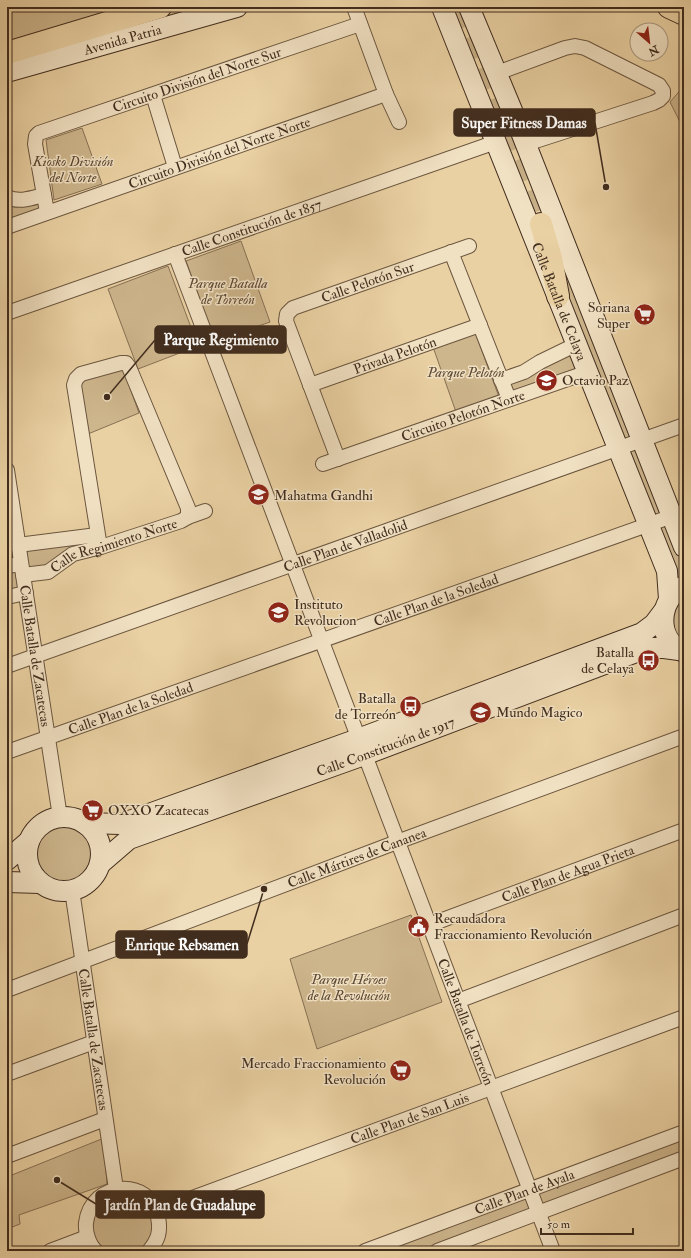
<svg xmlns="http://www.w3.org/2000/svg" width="691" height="1258" viewBox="0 0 691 1258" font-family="'IM FELL Double Pica',serif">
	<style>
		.green { fill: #cdb58c; stroke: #877155 }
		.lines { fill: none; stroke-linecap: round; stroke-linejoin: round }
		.highway-tunnel { stroke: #c8b088; stroke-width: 22; stroke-dasharray: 22 11; stroke-linecap: butt }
		.street-casing { stroke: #6b563f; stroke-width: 16 }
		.secondary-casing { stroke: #412d1e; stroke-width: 22 }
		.highway-casing { stroke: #412d1e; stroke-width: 24 }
		.street { stroke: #f1e1c3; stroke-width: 14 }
		.secondary { stroke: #f1e1c3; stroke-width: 20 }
		.highway { stroke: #ead1a3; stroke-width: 22 }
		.labels { text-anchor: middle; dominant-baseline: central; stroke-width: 3; stroke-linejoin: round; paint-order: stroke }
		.street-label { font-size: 14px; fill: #412d1e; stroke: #f1e1c3 }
		.park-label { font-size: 14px; font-style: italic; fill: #5d4834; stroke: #f1e1c3 }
		.poi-label { font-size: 14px; fill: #412d1e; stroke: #f1e1c3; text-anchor: start }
		.leader { fill: none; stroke: #412d1e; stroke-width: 1.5 }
		.callout-dot { fill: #412d1e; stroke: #f1e1c3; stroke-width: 1.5 }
		.callout { fill: #412d1e; stroke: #412d1e; stroke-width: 1.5 }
		.callout-label { font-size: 15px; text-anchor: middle; font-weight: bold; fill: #fff }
	</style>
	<rect width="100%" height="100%" fill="#ead1a3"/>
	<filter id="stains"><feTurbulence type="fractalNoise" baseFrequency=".005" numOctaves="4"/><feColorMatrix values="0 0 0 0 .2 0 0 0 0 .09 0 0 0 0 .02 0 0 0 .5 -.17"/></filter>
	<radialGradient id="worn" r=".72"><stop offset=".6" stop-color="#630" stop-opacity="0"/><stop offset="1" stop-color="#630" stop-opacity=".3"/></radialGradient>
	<g class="green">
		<path d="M 20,7 L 215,7 L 7,66 L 7,12 Z"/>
		<path d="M 684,86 L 684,130 L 670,102 Z"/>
		<path d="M 82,128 L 102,184 L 54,200 L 46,140 Z"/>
		<path d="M 7,199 L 42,199 L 47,212 L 7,227 Z"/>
		<path d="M 554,226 L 642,440 L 684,547 L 684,576 L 668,581 L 558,296 Z"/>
		<path d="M 241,241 L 270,322 L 215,341 L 186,261 Z"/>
		<path d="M 168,266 L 198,346 L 138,369 L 108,289 Z"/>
		<path d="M 475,332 L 499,397 L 456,412 L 433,347 Z"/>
		<path d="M 575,347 L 586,372 L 509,399 L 504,382 Z"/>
		<path d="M 122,366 L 139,413 L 88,434 L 79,382 Z"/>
		<path d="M 97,535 L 100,547 L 23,575 L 26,593 L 7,597 L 7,569 L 22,548 Z"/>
		<path d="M 684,592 L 684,647 L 672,635 L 671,607 Z"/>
		<circle cx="64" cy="854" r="36"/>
		<path d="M 411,915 L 442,1002 L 317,1049 L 290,959 Z"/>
		<path d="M 684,1133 L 684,1157 L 539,1210 L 533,1192 Z"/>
		<path d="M 104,1138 L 107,1184 L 19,1215 L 20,1224 L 7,1229 L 7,1177 Z"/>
		<path d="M 128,1189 L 157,1211 L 149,1251 L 96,1251 L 87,1216 L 91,1207 Z"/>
		<path d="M 531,1192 L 538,1213 L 437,1251 L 371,1251 Z"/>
	</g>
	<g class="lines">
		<path class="highway-tunnel" d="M 456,7 L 541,224"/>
		<defs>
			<g id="street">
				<path d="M 354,7 L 386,94 L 399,122"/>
				<path d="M 497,73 L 565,48 L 575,46 L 585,48 L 659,85 L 663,91 L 663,96 L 659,100 L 653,103 L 526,144"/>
				<path d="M 153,95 L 175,167"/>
				<path d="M 7,197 C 19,203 32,198 44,195"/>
				<path id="s1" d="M 47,212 L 35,144 L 36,136 L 39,133 L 360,24"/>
				<path id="s2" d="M 7,227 L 386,94"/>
				<path d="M 451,252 L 509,399"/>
				<path id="s3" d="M 175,254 L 553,1251"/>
				<path id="s4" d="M 7,313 L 496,142"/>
				<path d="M 501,380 L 524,372 L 540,362 L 577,344"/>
				<path id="s5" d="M 310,385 L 480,325"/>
				<path id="s6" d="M 338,459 L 286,321 L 287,314 L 293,308 L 469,246"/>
				<path id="s7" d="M 323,464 L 588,372"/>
				<path id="s8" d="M 7,470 L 60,817"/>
				<path d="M 18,545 L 97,535"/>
				<path d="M 100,547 L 74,385 L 76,379 L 81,374 L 121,363 L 126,363 L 129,367 L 188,508 L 188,517"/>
				<path d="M 7,566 L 21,564"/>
				<path id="s9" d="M 23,575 L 48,572 L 73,554 L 101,547 L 181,521 L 188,517 L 205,511"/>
				<path d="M 7,597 L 26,593"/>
				<path id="s10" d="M 7,666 L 684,425"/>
				<path id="s11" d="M 7,752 L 684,512"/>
				<path id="s12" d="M 72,890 L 116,1189"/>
				<path id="s13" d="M 429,925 L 684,830"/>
				<path id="s14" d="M 7,990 L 397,842 L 684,736"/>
				<path d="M 458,1001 L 684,915"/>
				<path d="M 7,1074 L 94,1042"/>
				<path d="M 7,1156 L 105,1119"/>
				<path id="s15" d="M 157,1211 L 684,1017"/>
				<path d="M 50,1251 L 87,1237"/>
				<path d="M 96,1251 C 89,1245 85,1232 86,1223 C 91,1180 151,1177 158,1217 C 161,1232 158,1240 149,1251"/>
				<path id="s16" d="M 365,1251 L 684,1132"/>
				<path d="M 437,1251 L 684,1158"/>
			</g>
			<g id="secondary">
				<path id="s17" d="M 442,7 L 667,571 L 669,599"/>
				<path d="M 469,7 L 521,132 L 684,547"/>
				<path id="s18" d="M 7,72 L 237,7"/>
				<path d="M 684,586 C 658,599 655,640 684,652"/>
				<circle cx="64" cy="854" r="37"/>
				<path d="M 84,823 L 121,824 L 358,739 L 642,633 L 654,624 L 663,612"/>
				<path d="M 7,860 L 29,841"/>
				<path id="s19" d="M 100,864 L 129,839 L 364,755 L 647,648 L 664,648 L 679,650"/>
				<path d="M 7,882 L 40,883"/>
			</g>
			<g id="highway">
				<path d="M 669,7 L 684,14"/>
				<path d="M 7,53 L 160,7"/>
				<path d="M 541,224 L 551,258 L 558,296"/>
			</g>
		</defs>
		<use href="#street" class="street-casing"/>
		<use href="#secondary" class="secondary-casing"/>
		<use href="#highway" class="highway-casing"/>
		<use href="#street" class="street"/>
		<use href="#secondary" class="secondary"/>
		<use href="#highway" class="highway"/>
	</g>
	<defs>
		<symbol id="supermarket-disc" viewBox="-11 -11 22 22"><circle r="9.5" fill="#8f2418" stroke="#f1e1c3"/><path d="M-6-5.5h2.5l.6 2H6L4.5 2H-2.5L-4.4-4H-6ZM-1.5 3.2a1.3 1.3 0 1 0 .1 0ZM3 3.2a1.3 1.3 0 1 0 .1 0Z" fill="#fff"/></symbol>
		<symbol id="school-disc" viewBox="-11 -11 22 22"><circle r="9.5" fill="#8f2418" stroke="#f1e1c3"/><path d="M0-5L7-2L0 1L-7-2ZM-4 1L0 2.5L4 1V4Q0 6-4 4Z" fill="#fff"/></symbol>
		<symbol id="bus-disc" viewBox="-11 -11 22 22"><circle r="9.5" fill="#8f2418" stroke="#f1e1c3"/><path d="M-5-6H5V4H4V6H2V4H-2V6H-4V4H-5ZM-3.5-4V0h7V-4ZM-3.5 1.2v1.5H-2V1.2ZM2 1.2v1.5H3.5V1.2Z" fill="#fff"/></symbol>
		<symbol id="civic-disc" viewBox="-11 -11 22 22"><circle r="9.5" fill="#8f2418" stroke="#f1e1c3"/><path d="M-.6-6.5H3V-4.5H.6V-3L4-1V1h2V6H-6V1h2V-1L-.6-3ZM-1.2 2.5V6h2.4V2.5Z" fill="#fff"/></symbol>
	</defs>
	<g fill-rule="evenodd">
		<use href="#supermarket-disc" x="632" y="302" width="25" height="25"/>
		<use href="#school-disc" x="534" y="368" width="25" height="25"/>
		<use href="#school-disc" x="246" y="482" width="25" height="25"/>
		<use href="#school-disc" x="266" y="600" width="25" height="25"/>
		<use href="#bus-disc" x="636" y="648" width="25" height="25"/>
		<use href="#bus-disc" x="398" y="694" width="25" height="25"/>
		<use href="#school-disc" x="468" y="700" width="25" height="25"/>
		<use href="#supermarket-disc" x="80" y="798" width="25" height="25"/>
		<use href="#civic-disc" x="406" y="914" width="25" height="25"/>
		<use href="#supermarket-disc" x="388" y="1058" width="25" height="25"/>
	</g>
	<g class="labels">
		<g class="street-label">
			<text stroke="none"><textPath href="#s18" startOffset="120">Avenida Patria</textPath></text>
			<text stroke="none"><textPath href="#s1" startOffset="248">Circuito División del Norte Sur</textPath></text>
			<text stroke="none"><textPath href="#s2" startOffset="225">Circuito División del Norte Norte</textPath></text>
			<text stroke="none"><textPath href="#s4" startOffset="259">Calle Constitución de 1857</textPath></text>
			<text stroke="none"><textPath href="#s6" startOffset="242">Calle Pelotón Sur</textPath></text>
			<text stroke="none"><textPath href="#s17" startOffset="317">Calle Batalla de Celaya</textPath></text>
			<text stroke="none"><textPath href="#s5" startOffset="90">Privada Pelotón</textPath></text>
			<text stroke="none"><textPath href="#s7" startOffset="148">Circuito Pelotón Norte</textPath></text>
			<text stroke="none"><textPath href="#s10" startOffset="359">Calle Plan de Valladolid</textPath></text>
			<text stroke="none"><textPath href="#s9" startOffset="97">Calle Regimiento Norte</textPath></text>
			<text stroke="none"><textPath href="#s11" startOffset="455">Calle Plan de la Soledad</textPath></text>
			<text stroke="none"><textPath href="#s8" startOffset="188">Calle Batalla de Zacatecas</textPath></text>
			<text stroke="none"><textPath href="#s11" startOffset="131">Calle Plan de la Soledad</textPath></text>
			<text stroke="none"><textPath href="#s19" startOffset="311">Calle Constitución de 1917</textPath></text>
			<text stroke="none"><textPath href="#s14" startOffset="374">Calle Mártires de Cananea</textPath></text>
			<text stroke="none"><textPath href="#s13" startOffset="148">Calle Plan de Agua Prieta</textPath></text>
			<text stroke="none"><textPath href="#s3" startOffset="821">Calle Batalla de Torreón</textPath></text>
			<text stroke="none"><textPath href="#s12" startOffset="151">Calle Batalla de Zacatecas</textPath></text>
			<text stroke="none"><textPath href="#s15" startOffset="269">Calle Plan de San Luis</textPath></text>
			<text stroke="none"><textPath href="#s16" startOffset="170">Calle Plan de Ayala</textPath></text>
		</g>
		<g class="park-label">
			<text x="73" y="161">Kiosko División<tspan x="73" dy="16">del Norte</tspan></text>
			<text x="228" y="283">Parque Batalla<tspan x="228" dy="16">de Torreón</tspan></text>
			<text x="466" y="372">Parque Pelotón</text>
			<text x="349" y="979">Parque Héroes<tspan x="349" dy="16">de la Revolución</tspan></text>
		</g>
		<g class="poi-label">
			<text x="630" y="307" text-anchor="end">Soriana<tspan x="630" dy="16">Super</tspan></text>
			<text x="562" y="380">Octavio Paz</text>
			<text x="274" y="495">Mahatma Gandhi</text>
			<text x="294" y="604">Instituto<tspan x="294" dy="16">Revolucion</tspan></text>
			<text x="634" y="652" text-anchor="end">Batalla<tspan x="634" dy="16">de Celaya</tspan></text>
			<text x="396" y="698" text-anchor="end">Batalla<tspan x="396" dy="16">de Torreón</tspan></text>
			<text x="496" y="712">Mundo Magico</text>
			<text x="108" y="810">OXXO Zacatecas</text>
			<text x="434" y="918">Recaudadora<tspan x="434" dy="16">Fraccionamiento Revolución</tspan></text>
			<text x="386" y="1063" text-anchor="end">Mercado Fraccionamiento<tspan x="386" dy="16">Revolución</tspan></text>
		</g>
	</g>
	<path class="leader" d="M606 187L595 123M107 397L155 340M264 889L247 944M57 1180L96 1204"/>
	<g class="callout-dot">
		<circle cx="606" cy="187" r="4"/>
		<circle cx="107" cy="397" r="4"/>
		<circle cx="264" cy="889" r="4"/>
		<circle cx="57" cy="1180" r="4"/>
	</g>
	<g class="callout">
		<rect x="454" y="109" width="141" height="27" rx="4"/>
		<rect x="155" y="326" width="131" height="27" rx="4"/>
		<rect x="116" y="931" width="131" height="27" rx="4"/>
		<rect x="96" y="1191" width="168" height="27" rx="4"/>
	</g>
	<g class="callout-label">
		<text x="524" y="128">Super Fitness Damas</text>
		<text x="221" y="345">Parque Regimiento</text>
		<text x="182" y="950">Enrique Rebsamen</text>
		<text x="180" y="1210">Jardín Plan de Guadalupe</text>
	</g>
	<rect width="691" height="1258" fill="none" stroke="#ead1a3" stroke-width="24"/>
	<rect x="8" y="8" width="675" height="1242" fill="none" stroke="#412d1e" stroke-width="2"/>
	<rect x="12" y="12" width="667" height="1234" fill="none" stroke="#412d1e"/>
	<g transform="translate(649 42) rotate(152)"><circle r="19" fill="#f1e1c3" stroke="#ab9981"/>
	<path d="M0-3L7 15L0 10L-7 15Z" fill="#8f2418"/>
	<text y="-6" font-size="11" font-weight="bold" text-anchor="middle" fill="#412d1e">N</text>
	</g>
	<path d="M541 1228v6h92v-6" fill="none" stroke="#412d1e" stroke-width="2"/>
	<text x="547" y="1228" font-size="12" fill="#412d1e" stroke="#f1e1c3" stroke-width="3" paint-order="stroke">50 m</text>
	<rect width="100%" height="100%" filter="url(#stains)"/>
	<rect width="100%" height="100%" fill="url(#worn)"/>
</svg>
